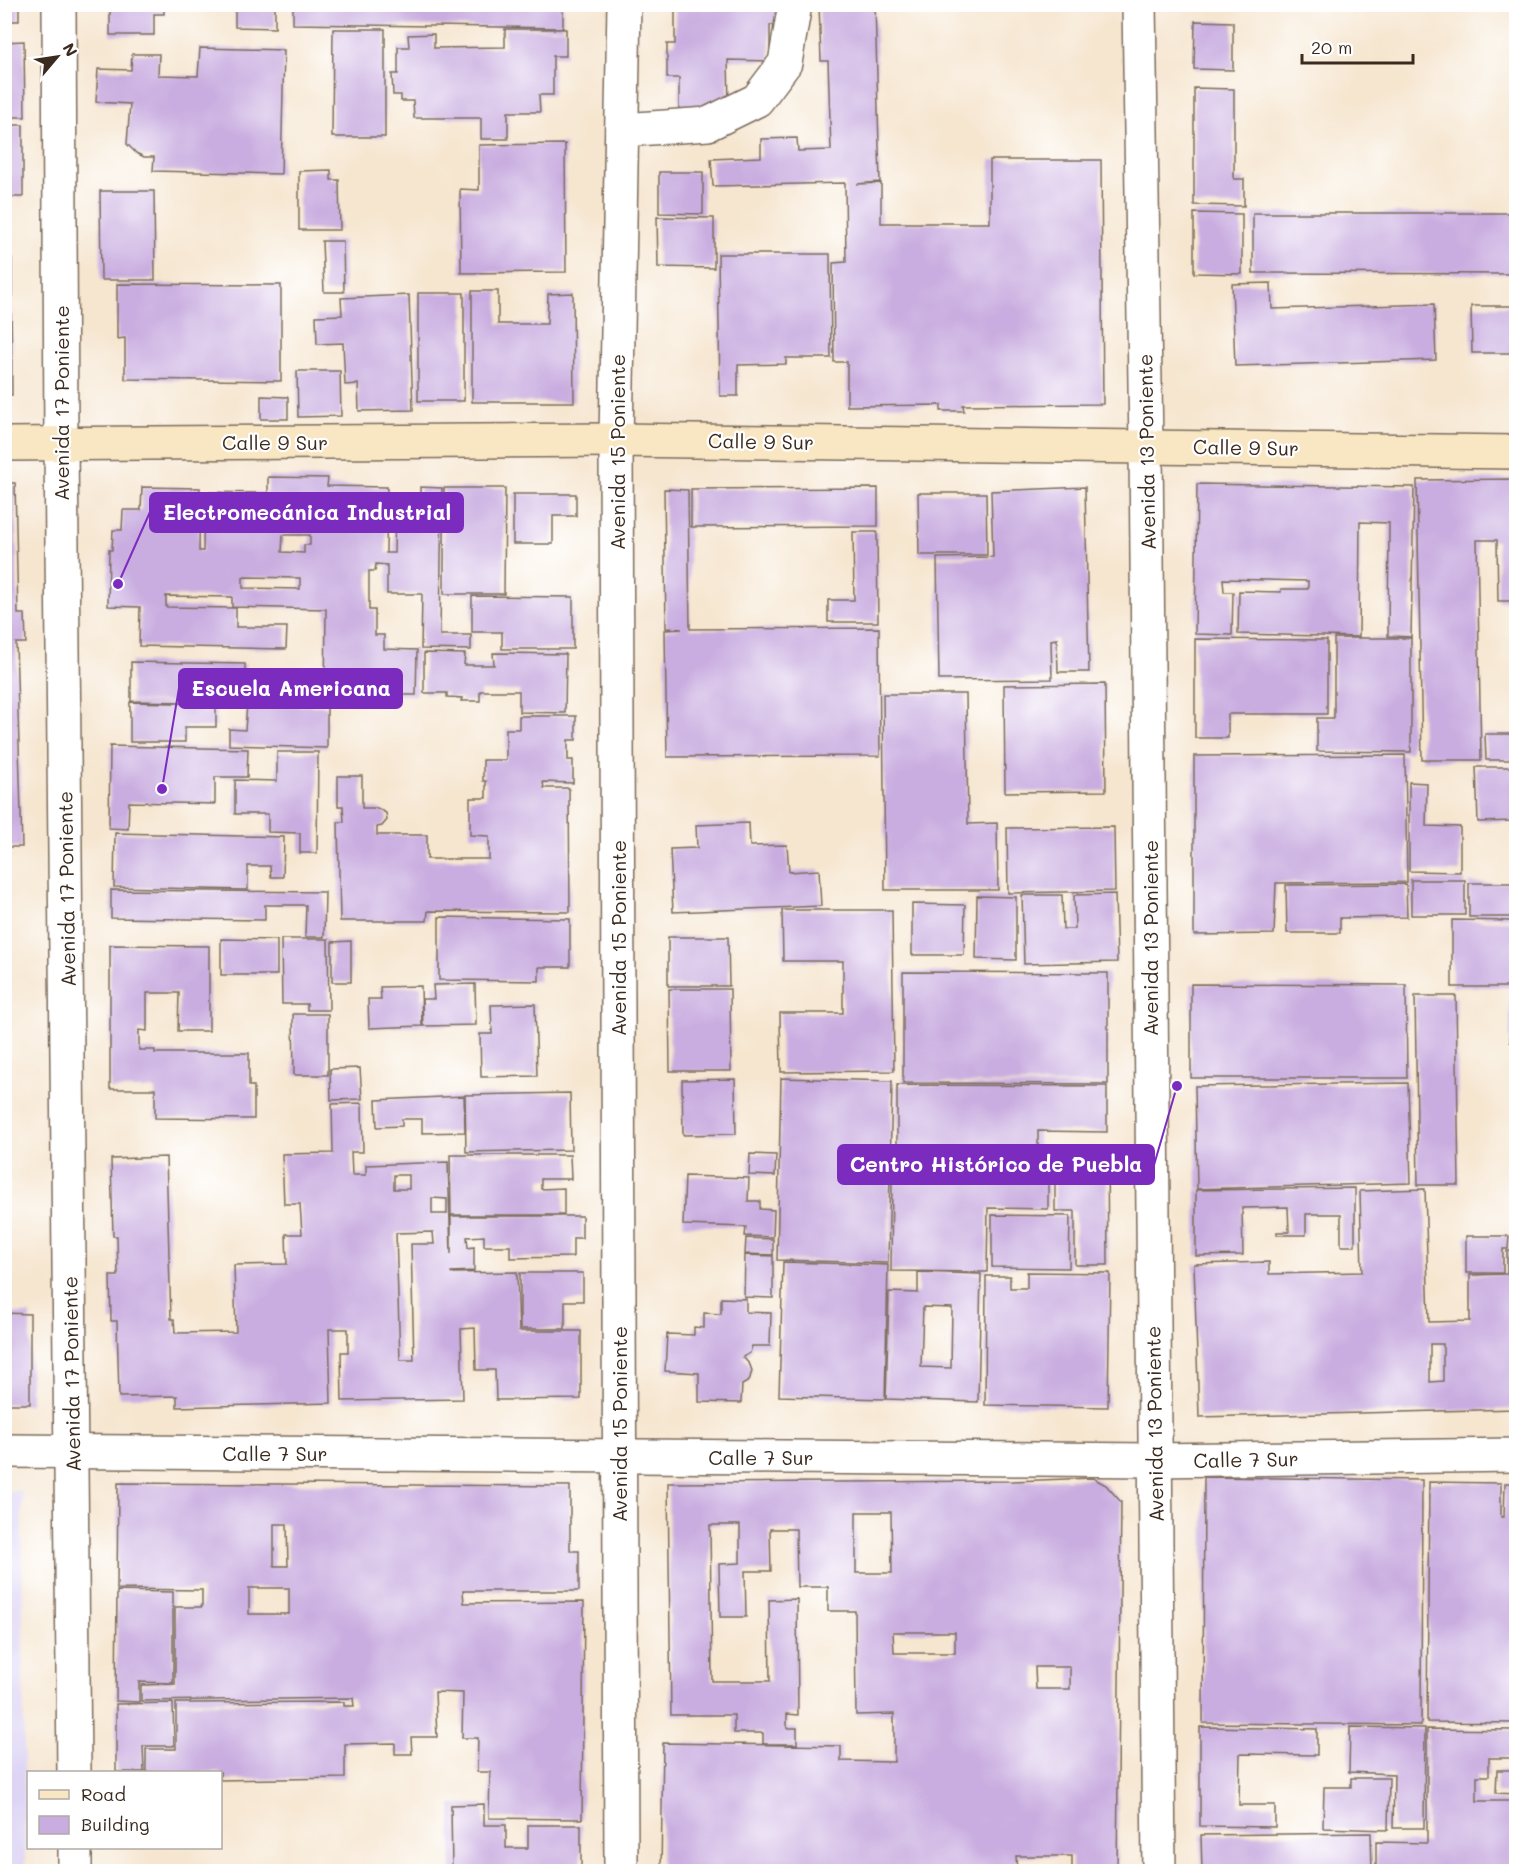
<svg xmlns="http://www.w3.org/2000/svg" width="1521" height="1876" viewBox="0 0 1521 1876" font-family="Mali,sans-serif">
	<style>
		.built { fill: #ded5f5 }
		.building { fill: #c9ade0; fill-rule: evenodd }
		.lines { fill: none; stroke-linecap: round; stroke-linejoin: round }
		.street-casing { stroke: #7c6c5c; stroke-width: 36 }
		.secondary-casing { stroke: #7c6c5c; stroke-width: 36 }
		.street { stroke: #fff; stroke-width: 33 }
		.secondary { stroke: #f9e7c3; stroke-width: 33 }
		.labels { text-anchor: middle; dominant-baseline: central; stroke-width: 4.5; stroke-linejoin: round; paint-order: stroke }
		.street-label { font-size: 20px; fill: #3b2a1e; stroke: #fff }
		.leader { fill: none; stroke: #7b2cbf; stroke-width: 2 }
		.callout-dot { fill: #7b2cbf; stroke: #fff; stroke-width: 2 }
		.callout { fill: #7b2cbf; stroke: #7b2cbf; stroke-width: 2 }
		.callout-label { font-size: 21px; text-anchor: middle; font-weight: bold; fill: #fff }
	</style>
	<rect width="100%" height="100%" fill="#fff"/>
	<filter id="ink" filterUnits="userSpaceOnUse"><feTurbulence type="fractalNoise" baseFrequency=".0167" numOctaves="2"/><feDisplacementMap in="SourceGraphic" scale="12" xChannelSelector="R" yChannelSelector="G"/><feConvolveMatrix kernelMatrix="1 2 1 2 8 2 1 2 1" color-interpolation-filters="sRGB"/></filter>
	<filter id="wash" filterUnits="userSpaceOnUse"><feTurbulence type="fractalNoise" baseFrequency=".008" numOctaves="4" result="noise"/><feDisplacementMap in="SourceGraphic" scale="24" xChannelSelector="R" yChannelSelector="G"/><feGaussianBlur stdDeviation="1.35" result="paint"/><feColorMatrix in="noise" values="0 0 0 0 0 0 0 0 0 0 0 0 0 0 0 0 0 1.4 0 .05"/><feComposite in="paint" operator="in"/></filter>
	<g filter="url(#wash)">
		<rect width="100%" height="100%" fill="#f6e6d0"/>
		<path class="built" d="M 4,1491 L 22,1491 L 25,1871 L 5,1871 Z"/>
		<g id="blocks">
			<g class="building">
				<rect x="4" y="4" width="15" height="17"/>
				<path d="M 110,4 L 164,4 L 164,14 L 154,14 L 154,35 L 110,35 Z"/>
				<path d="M 235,4 L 275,4 L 275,28 L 235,27 Z"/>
				<path d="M 293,4 L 563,4 L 563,28 L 293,24 Z"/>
				<path d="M 675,4 L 782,4 L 782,25 L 770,25 L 770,61 L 728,60 L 729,105 L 708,105 L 707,113 L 679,114 L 679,78 L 667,78 L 667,44 L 675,44 Z"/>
				<path d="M 819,4 L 875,4 L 880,182 L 857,184 L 881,183 L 881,223 L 990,223 L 990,160 L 1101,160 L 1103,404 L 963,405 L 964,411 L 941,411 L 941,405 L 847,406 L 847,362 L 834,362 L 833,263 L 846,262 L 845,183 L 713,186 L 711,159 L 761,157 L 761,139 L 797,138 L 798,151 L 831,150 L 828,61 L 821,61 Z"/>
				<path d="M 1195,21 L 1233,22 L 1233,70 L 1194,69 Z"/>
				<path d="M 333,29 L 385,29 L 385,137 L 332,137 Z"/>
				<path d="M 505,29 L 566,29 L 566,56 L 553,56 L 553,95 L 539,95 L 540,112 L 508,112 L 508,139 L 481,139 L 481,118 L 414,118 L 413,101 L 401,101 L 401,95 L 393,95 L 392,74 L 398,74 L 398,47 L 409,47 L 408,35 L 434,34 L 434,48 L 505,47 Z"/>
				<path d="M 24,41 L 25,117 L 4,117 L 4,42 Z"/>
				<path d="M 200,48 L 284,50 L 281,174 L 153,171 L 154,157 L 144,157 L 136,153 L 127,144 L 130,104 L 96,102 L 98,69 L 131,70 L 132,54 L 159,54 L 158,75 L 198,76 Z"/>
				<path d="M 1194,88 L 1234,89 L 1234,179 L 1244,179 L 1244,206 L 1194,205 Z"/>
				<rect x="4" y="125" width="19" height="72"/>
				<path d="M 565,144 L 566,272 L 461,273 L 460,189 L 479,190 L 479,145 Z"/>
				<path d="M 331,170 L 331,180 L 339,180 L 340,230 L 299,230 L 299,171 Z"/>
				<path d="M 659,172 L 703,172 L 703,214 L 659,213 Z"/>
				<path d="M 100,191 L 154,191 L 155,280 L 101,280 Z"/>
				<path d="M 1194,213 L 1242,214 L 1242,274 L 1194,273 Z"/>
				<path d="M 1253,213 L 1516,213 L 1516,274 L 1253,273 Z"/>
				<path d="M 657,217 L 714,218 L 714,268 L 658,267 Z"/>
				<path d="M 322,241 L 343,241 L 344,292 L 324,292 Z"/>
				<path d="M 718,254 L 830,254 L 831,358 L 786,358 L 786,364 L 738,365 L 738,396 L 720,396 Z"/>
				<rect x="4" y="258" width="8" height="38"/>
				<path d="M 1271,283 L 1272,309 L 1434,304 L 1436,360 L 1235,366 L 1232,284 Z"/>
				<path d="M 117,284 L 281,285 L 281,381 L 125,379 L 125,338 L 117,339 Z"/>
				<path d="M 472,291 L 498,291 L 498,324 L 547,324 L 548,294 L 573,293 L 574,402 L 472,402 Z"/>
				<rect x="418" y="293" width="46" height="108"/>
				<path d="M 409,295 L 413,410 L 359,411 L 358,384 L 345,385 L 343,343 L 317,344 L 316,316 L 342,315 L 341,298 Z"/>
				<path d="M 4,299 L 11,299 L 12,395 L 4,396 Z"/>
				<path d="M 1471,306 L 1516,306 L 1516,353 L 1472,353 Z"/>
				<path d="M 297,371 L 340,371 L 341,416 L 298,417 Z"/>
				<path d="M 261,396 L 288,397 L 288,419 L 261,419 Z"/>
				<path d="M 268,477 L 328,478 L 327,486 L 387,487 L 386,553 L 394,553 L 395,505 L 420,505 L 420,487 L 442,488 L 440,635 L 471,635 L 471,650 L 421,649 L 422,594 L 387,594 L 387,565 L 376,564 L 375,571 L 369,571 L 369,610 L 375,610 L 375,635 L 384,635 L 384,649 L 417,650 L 416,695 L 325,694 L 326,609 L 232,607 L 232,597 L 166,596 L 166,607 L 236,608 L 236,627 L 287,627 L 286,649 L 139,646 L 140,607 L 108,606 L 109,550 L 112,550 L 113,530 L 122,530 L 123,510 L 141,510 L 142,487 L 200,488 L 199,551 L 203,551 L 204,492 L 268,493 ZM 283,535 L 310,535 L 310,545 L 304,545 L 304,553 L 282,552 ZM 243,577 L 300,578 L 300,589 L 243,588 Z"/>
				<path d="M 1516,479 L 1516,601 L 1498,601 L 1497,540 L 1477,540 L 1481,760 L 1422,760 L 1417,480 Z"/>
				<path d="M 4,483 L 15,483 L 18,614 L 25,614 L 26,643 L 16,643 L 22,847 L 4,847 Z"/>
				<path d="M 1197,484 L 1414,487 L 1411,637 L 1388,636 L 1389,523 L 1360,522 L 1359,637 L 1238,634 L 1239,591 L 1281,592 L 1281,589 L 1308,589 L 1308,581 L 1223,579 L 1224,592 L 1233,592 L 1232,635 L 1195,634 Z"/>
				<path d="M 1085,487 L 1089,672 L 1058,672 L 1057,639 L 1051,640 L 1052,679 L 939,680 L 937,558 L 993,557 L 991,491 Z"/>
				<path d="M 444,488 L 505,488 L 504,594 L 444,594 Z"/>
				<path d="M 878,488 L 878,526 L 691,527 L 691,489 Z"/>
				<path d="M 664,489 L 688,490 L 690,629 L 879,628 L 880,756 L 667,757 L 665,630 L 682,629 L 666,628 Z"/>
				<path d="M 918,493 L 986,493 L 987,555 L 919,555 Z"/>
				<path d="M 513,494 L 576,494 L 576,516 L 553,516 L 553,544 L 513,544 Z"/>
				<path d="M 853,532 L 877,532 L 878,622 L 828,622 L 828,600 L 854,600 Z"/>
				<path d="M 472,596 L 573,597 L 573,649 L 502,649 L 502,632 L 472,632 Z"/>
				<path d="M 1334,638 L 1411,638 L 1411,752 L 1317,751 L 1317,718 L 1334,718 Z"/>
				<path d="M 1195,639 L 1327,640 L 1327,714 L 1228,714 L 1228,738 L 1195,738 Z"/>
				<path d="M 424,653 L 465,654 L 464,665 L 494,665 L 493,653 L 566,654 L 565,713 L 519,712 L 519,691 L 480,691 L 480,701 L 461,701 L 462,698 L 447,697 L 447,693 L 424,693 Z"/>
				<path d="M 131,662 L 245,664 L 245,688 L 186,687 L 186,702 L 131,701 Z"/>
				<path d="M 1105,684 L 1106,791 L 1005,792 L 1004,685 Z"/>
				<path d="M 883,694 L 966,694 L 968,824 L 997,823 L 998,890 L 885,890 Z"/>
				<path d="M 130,702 L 216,704 L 216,727 L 185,727 L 185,742 L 130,742 Z"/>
				<path d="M 247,704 L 327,706 L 327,748 L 229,745 L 229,729 L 245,730 Z"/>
				<path d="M 519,716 L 576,716 L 576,740 L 568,740 L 568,760 L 573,760 L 573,783 L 543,782 L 544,788 L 569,788 L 570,912 L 428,911 L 427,921 L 340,921 L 338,822 L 344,822 L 343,806 L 338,806 L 338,776 L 362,776 L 362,808 L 377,808 L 386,813 L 387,820 L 382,826 L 377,827 L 377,835 L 427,835 L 427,859 L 489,859 L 489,836 L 470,835 L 470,798 L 486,798 L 486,781 L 483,781 L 483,760 L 506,760 L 506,729 L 519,729 Z"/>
				<path d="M 1485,734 L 1516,734 L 1516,760 L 1486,760 Z"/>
				<path d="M 110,746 L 248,749 L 247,777 L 215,777 L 215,804 L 129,802 L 128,829 L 109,828 Z"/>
				<path d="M 277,752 L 318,752 L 317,853 L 300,853 L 300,833 L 268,832 L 268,814 L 235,814 L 235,780 L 277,781 Z"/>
				<path d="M 1405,755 L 1407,882 L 1276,883 L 1274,934 L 1194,935 L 1194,756 Z"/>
				<path d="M 1476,767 L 1516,767 L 1516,821 L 1478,822 Z"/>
				<path d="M 1409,782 L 1427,783 L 1426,826 L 1460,827 L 1460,872 L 1409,871 Z"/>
				<path d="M 749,823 L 750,846 L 787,845 L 789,872 L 819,870 L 821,906 L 673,912 L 670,849 L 697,848 L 696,825 Z"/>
				<path d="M 1114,827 L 1115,891 L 1008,893 L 1007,828 Z"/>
				<path d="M 115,833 L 284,837 L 283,877 L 271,877 L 270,866 L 248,866 L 248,890 L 114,887 Z"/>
				<rect x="1411" y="880" width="54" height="35"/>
				<rect x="1469" y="883" width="47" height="34"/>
				<path d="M 1406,884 L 1407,917 L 1340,918 L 1340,933 L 1287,933 L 1286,885 Z"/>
				<path d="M 111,890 L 325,892 L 324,937 L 305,937 L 306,905 L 265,905 L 265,920 L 111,918 Z"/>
				<path d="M 1115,894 L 1117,962 L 1024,964 L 1022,895 L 1062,895 L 1063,929 L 1075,929 L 1074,895 Z"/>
				<path d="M 977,896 L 1016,897 L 1016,960 L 976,959 Z"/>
				<path d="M 912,904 L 965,905 L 964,955 L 912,955 Z"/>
				<path d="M 782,910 L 892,910 L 894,1071 L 781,1072 L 780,1013 L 843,1013 L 843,961 L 783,961 Z"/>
				<path d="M 439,917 L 570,919 L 570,967 L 539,967 L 539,981 L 439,980 Z"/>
				<path d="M 1452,920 L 1516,921 L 1516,1042 L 1510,1042 L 1510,987 L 1452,987 Z"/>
				<path d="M 668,937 L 728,937 L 729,986 L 668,986 Z"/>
				<path d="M 221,939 L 277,940 L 277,975 L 221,975 Z"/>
				<path d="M 281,939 L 328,939 L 329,1010 L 307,1010 L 307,1004 L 282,1004 Z"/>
				<path d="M 351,941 L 351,982 L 332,982 L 332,942 Z"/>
				<path d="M 110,945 L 209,946 L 209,1031 L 178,1031 L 179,993 L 147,993 L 147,1031 L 139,1030 L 139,1050 L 155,1050 L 155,1053 L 249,1053 L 249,1086 L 254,1086 L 254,1119 L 155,1118 L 155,1089 L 110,1089 Z"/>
				<path d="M 903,972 L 1108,973 L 1108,1084 L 903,1083 Z"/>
				<path d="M 475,984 L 476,1025 L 423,1026 L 422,999 L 434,999 L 433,985 Z"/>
				<path d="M 1191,984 L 1406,985 L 1407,1078 L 1191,1078 Z"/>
				<path d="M 421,986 L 422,1026 L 369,1028 L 368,999 L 381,999 L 380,987 Z"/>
				<path d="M 669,989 L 730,989 L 731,1071 L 670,1071 Z"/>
				<path d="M 1415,996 L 1456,996 L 1459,1185 L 1418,1185 Z"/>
				<path d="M 535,1004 L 537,1076 L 481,1077 L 480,1034 L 492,1034 L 491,1005 Z"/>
				<path d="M 293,1014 L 328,1014 L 328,1075 L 294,1075 Z"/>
				<path d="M 360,1068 L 362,1099 L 331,1100 L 330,1069 Z"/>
				<path d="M 781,1078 L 892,1081 L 888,1263 L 777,1260 Z"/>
				<path d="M 735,1079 L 736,1134 L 683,1135 L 682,1080 Z"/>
				<path d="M 1408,1083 L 1411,1183 L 1197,1189 L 1195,1086 Z"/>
				<path d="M 897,1085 L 1107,1086 L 1107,1132 L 1038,1131 L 1038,1182 L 1048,1182 L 1048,1209 L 988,1208 L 987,1272 L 891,1271 L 892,1181 L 897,1180 Z"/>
				<path d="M 570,1093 L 571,1150 L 466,1152 L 465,1095 Z"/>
				<path d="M 464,1096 L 465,1132 L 422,1133 L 422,1119 L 402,1119 L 402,1126 L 377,1127 L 376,1100 Z"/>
				<path d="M 362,1103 L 363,1152 L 351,1152 L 352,1175 L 366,1175 L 366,1165 L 448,1162 L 451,1254 L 451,1216 L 582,1216 L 582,1238 L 573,1238 L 573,1257 L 510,1258 L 510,1246 L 484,1246 L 484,1236 L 467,1237 L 468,1248 L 474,1247 L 474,1271 L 451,1272 L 451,1273 L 517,1272 L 519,1331 L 581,1331 L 581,1399 L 496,1400 L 495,1370 L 476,1370 L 475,1328 L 461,1329 L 463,1399 L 342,1401 L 341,1352 L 348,1352 L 348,1329 L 329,1329 L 331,1403 L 177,1407 L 177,1396 L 119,1397 L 117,1321 L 111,1321 L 110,1276 L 118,1276 L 117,1236 L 113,1236 L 111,1159 L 166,1157 L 171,1319 L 174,1319 L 175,1333 L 236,1332 L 234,1265 L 287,1264 L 286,1234 L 302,1234 L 300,1204 L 284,1204 L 282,1154 L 333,1153 L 332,1104 ZM 394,1175 L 409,1175 L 409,1189 L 394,1189 ZM 432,1198 L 447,1199 L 447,1214 L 432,1214 ZM 433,1232 L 434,1244 L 411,1244 L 414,1360 L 400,1360 L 396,1233 Z"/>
				<path d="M 750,1154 L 776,1155 L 775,1176 L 749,1175 Z"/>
				<path d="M 1091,1154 L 1107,1154 L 1108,1265 L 1075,1265 L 1075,1211 L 1055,1211 L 1055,1181 L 1091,1181 Z"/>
				<path d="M 450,1155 L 570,1155 L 571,1179 L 541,1179 L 541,1189 L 564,1188 L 564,1215 L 451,1215 Z"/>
				<path d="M 685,1176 L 749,1178 L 748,1201 L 760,1201 L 760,1209 L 774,1210 L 773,1237 L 745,1236 L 746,1227 L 683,1225 Z"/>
				<path d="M 1355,1188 L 1355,1246 L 1341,1246 L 1341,1214 L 1306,1214 L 1306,1235 L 1277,1235 L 1277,1232 L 1289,1232 L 1288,1207 L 1242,1208 L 1243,1255 L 1196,1256 L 1196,1190 Z"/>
				<path d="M 1425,1189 L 1429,1322 L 1470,1321 L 1470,1275 L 1507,1274 L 1507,1251 L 1516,1251 L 1516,1409 L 1199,1417 L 1194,1264 L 1269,1262 L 1269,1274 L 1362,1272 L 1360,1191 ZM 1430,1344 L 1443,1344 L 1443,1381 L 1430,1382 Z"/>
				<path d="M 992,1215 L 1070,1216 L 1069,1268 L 992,1267 Z"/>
				<path d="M 1466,1236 L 1509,1236 L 1508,1249 L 1503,1249 L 1503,1273 L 1466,1273 Z"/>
				<path d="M 746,1238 L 773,1239 L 773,1255 L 745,1254 Z"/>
				<path d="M 745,1255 L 773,1256 L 773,1298 L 744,1297 Z"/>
				<path d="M 783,1262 L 888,1265 L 885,1399 L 779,1396 Z"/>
				<path d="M 918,1272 L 981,1274 L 978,1402 L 886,1399 L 889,1292 L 918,1293 ZM 923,1307 L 952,1308 L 951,1368 L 921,1367 Z"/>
				<path d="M 1027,1272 L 1110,1273 L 1108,1407 L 985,1405 L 986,1276 L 1010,1276 L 1010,1288 L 1027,1288 Z"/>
				<path d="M 520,1273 L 583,1273 L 583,1301 L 565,1301 L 565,1329 L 520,1329 Z"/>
				<path d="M 721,1298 L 746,1299 L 746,1312 L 771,1313 L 770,1346 L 752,1346 L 750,1353 L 743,1357 L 750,1365 L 752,1371 L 749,1381 L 742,1385 L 741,1403 L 699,1402 L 699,1373 L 665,1371 L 667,1334 L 694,1335 L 694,1327 L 704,1328 L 704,1313 L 721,1314 Z"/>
				<path d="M 4,1313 L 30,1314 L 30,1404 L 4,1404 Z"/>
				<path d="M 1204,1477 L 1422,1480 L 1421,1725 L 1203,1723 Z"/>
				<path d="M 1093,1478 L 1106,1485 L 1121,1502 L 1117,1872 L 1072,1872 L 1072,1856 L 1016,1856 L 1017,1872 L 661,1872 L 663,1743 L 841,1746 L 841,1761 L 894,1762 L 894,1714 L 856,1715 L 855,1611 L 828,1611 L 828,1587 L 797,1587 L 796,1529 L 770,1529 L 771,1571 L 745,1571 L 746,1617 L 720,1617 L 719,1564 L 740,1563 L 740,1525 L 710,1525 L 712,1681 L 770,1681 L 769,1600 L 797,1599 L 798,1715 L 787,1714 L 787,1728 L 797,1728 L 797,1744 L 763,1744 L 763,1733 L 734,1733 L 734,1715 L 671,1715 L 668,1483 L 1013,1481 ZM 856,1512 L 891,1512 L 892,1573 L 856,1573 ZM 893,1632 L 955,1632 L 955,1653 L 894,1653 ZM 1035,1667 L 1070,1667 L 1070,1689 L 1036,1689 Z"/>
				<path d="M 1429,1482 L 1501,1483 L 1501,1517 L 1504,1517 L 1505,1483 L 1516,1483 L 1516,1723 L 1427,1722 Z"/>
				<path d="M 118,1483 L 570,1486 L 570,1551 L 579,1551 L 579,1591 L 463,1591 L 464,1603 L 584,1602 L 582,1819 L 489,1818 L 490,1772 L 477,1772 L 478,1738 L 462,1738 L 463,1693 L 435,1692 L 437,1737 L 411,1737 L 412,1754 L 395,1754 L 395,1743 L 345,1744 L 345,1778 L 220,1780 L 220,1772 L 146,1772 L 146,1749 L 176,1749 L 176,1703 L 344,1702 L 344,1706 L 354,1706 L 353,1698 L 141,1701 L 141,1685 L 175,1684 L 175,1607 L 202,1607 L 202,1590 L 117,1589 ZM 274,1524 L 287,1524 L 288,1566 L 274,1566 ZM 249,1588 L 289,1588 L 289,1614 L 249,1614 Z"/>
				<path d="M 117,1591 L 173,1592 L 173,1683 L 139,1682 L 139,1702 L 116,1701 Z"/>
				<path d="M 173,1703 L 174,1746 L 143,1746 L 144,1772 L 116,1772 L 116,1704 Z"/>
				<path d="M 1200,1727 L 1317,1729 L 1317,1755 L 1240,1754 L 1239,1805 L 1275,1805 L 1275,1827 L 1200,1826 Z"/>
				<path d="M 1350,1727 L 1425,1728 L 1424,1828 L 1393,1828 L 1394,1774 L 1349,1772 Z"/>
				<path d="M 1427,1729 L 1516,1730 L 1516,1758 L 1489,1758 L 1489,1776 L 1477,1776 L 1477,1801 L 1516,1801 L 1516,1872 L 1376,1872 L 1376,1842 L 1427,1843 Z"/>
				<path d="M 1497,1770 L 1516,1770 L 1516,1794 L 1496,1793 Z"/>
				<path d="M 1351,1778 L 1389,1778 L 1388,1830 L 1323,1828 L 1324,1787 L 1351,1787 Z"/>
				<path d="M 484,1804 L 484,1825 L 506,1825 L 506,1848 L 528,1848 L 528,1825 L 581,1825 L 581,1872 L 452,1872 L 451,1805 Z"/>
				<path d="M 1371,1833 L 1372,1872 L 1202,1872 L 1201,1835 Z"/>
			</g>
		</g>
	</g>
	<g filter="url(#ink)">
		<use href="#blocks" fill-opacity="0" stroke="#7c6c5c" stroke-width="1.5"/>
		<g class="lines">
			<defs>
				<g id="street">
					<path d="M 59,4 L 61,444 L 74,1772"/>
					<path d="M 1139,4 L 1146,446 L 1159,1872"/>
					<path d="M 622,130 L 708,124 L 757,100 L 785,63 L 795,4"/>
					<path d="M 4,1451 L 1155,1460 L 1516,1455"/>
					<path d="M 75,1848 L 75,1872"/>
					<path d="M 621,1872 L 616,440 L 624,4"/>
				</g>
				<path id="secondary" d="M 4,444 L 616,440 L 1516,452"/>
			</defs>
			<use href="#street" class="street-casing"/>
			<use href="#secondary" class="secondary-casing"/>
			<use href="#street" class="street"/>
			<use href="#secondary" class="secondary"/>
		</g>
	</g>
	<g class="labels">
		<g class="street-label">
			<text transform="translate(61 403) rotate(-90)">Avenida 17 Poniente</text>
			<text transform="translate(761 441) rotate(1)">Calle 9 Sur</text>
			<text x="275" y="442">Calle 9 Sur</text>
			<text transform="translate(1246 447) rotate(1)">Calle 9 Sur</text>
			<text transform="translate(617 452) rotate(-90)">Avenida 15 Poniente</text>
			<text transform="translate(1146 452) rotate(-91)">Avenida 13 Poniente</text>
			<text transform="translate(66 889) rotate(-91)">Avenida 17 Poniente</text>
			<text transform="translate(618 938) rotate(-90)">Avenida 15 Poniente</text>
			<text transform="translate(1150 938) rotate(-90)">Avenida 13 Poniente</text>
			<text transform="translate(71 1374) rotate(-91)">Avenida 17 Poniente</text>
			<text transform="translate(619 1424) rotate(-90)">Avenida 15 Poniente</text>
			<text transform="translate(1154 1424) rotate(-91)">Avenida 13 Poniente</text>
			<text x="275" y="1453">Calle 7 Sur</text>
			<text x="761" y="1457">Calle 7 Sur</text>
			<text transform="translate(1246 1459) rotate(-1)">Calle 7 Sur</text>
		</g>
	</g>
	<path class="leader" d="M118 584L150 512M162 789L179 688M1177 1086L1154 1165"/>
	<g class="callout-dot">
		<circle cx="118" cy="584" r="6"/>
		<circle cx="162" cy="789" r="6"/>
		<circle cx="1177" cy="1086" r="6"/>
	</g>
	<g class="callout">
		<rect x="150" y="493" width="313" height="39" rx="6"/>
		<rect x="179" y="669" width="223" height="39" rx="6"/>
		<rect x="838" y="1145" width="316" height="39" rx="6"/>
	</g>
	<g class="callout-label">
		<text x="307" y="520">Electromecánica Industrial</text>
		<text x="291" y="696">Escuela Americana</text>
		<text x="996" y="1172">Centro Histórico de Puebla</text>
	</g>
	<rect width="1521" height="1876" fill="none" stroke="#fff" stroke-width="24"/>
	<rect x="27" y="1771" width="195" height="78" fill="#ffffff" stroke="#b1aaa5" stroke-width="1.5"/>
	<rect x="39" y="1790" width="30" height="9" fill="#f9e7c3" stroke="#b1aaa5" stroke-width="1.5"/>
	<text x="81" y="1801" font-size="18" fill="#3b2a1e">Road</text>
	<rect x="39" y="1816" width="30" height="18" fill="#c9ade0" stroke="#b1aaa5" stroke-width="1.5"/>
	<text x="81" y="1831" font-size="18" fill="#3b2a1e">Building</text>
	<g transform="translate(57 57) rotate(61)" stroke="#ffffff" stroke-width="4.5" paint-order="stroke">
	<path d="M0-4.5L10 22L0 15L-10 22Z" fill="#3b2a1e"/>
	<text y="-9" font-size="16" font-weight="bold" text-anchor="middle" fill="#3b2a1e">N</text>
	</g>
	<path d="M1302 54v9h111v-9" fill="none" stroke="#3b2a1e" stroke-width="3"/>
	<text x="1311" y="54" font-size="18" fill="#3b2a1e" stroke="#ffffff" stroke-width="4.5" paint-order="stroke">20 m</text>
</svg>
